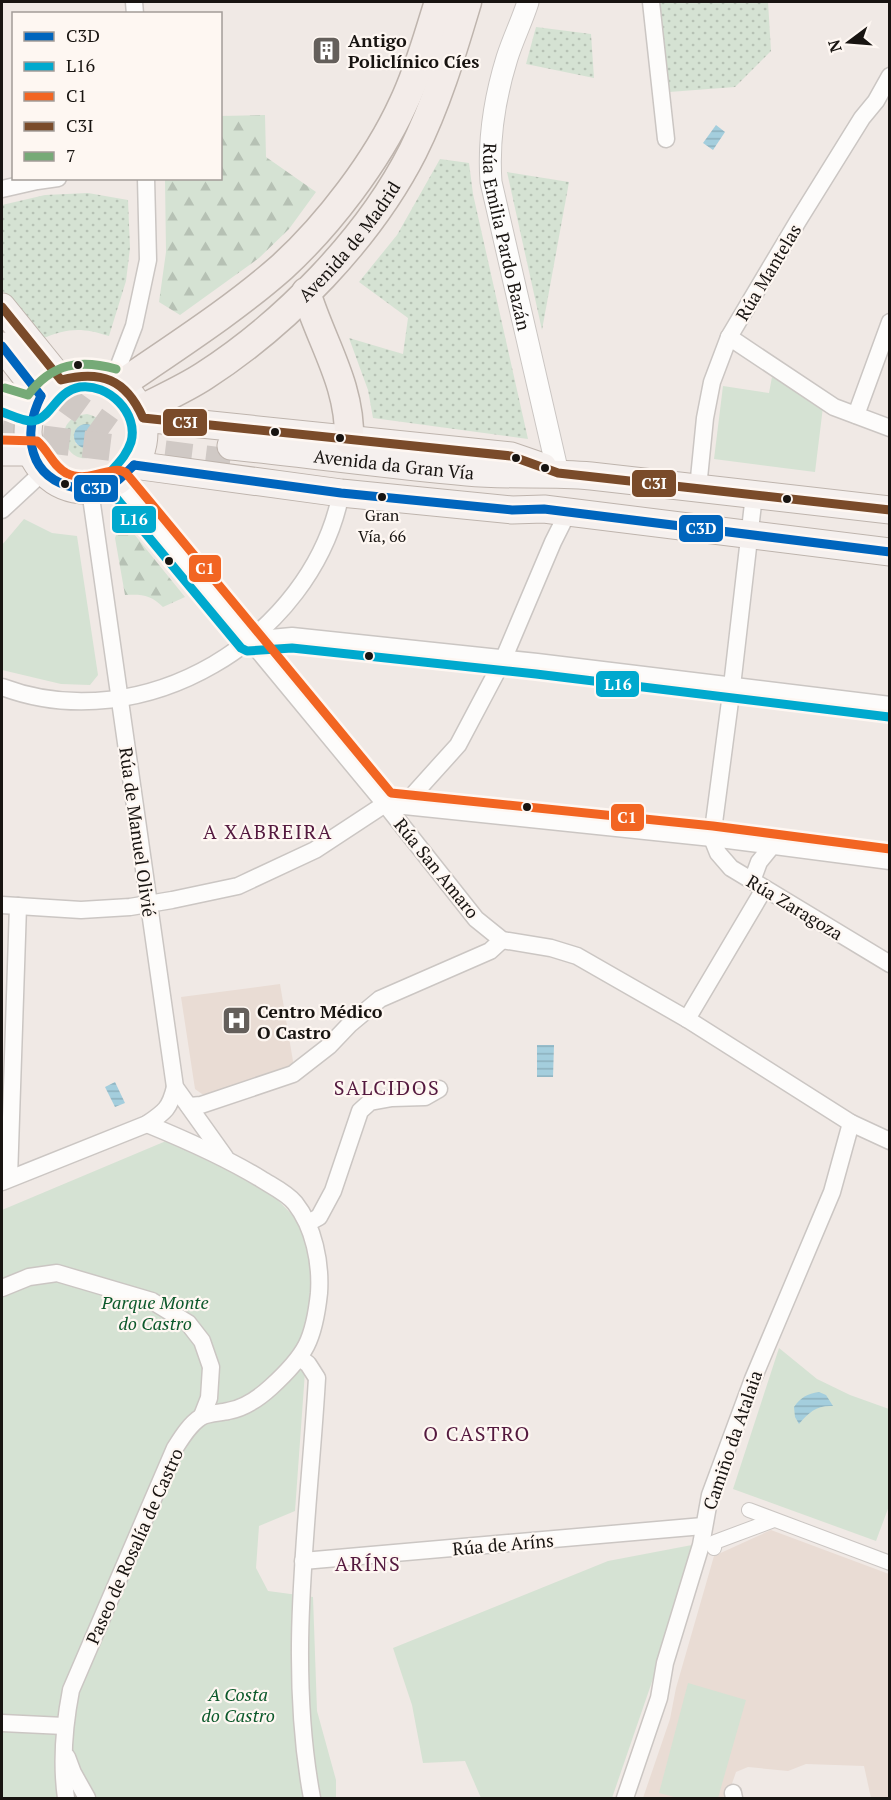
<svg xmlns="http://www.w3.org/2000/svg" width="891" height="1800" viewBox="0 0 891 1800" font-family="'PT Serif',serif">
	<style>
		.built { fill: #e9dcd4 }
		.grass { fill: url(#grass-dots); fill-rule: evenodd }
		.forest { fill: url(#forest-firs) }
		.green { fill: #d5e2d3 }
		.water { fill: url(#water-rules) }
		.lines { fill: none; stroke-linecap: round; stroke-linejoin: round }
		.primary-tunnel { stroke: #d0c9c5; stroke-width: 27; stroke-dasharray: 27 14; stroke-linecap: butt }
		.pedestrian-casing { stroke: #cbc6c3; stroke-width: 16 }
		.minor-casing { stroke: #cbc6c3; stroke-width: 19 }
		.tertiary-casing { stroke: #cbc6c3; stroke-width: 23 }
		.primary-casing { stroke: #beb4ad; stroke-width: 29 }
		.trunk-casing { stroke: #beb4ad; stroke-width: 31 }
		.pedestrian { stroke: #fdfcfb; stroke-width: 14 }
		.minor { stroke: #fdfcfb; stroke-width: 16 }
		.tertiary { stroke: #fdfcfb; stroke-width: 21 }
		.primary { stroke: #f5f0ee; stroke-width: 27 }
		.trunk { stroke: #f3ece9; stroke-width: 28 }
		.bus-1-casing { stroke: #fef7f2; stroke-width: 14 }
		.bus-2-casing { stroke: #fef7f2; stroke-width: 14 }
		.bus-3-casing { stroke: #fef7f2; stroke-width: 14 }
		.bus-4-casing { stroke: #fef7f2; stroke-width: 14 }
		.bus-5-casing { stroke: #fef7f2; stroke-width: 14 }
		.bus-1 { stroke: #0065bd; stroke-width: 9 }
		.bus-2 { stroke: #00a9ce; stroke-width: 9 }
		.bus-3 { stroke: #f26522; stroke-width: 9 }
		.bus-4 { stroke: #7a4b2a; stroke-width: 9 }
		.bus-5 { stroke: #76aa77; stroke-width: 9 }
		.bus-dot { fill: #181411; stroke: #fef7f2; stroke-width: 2 }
		.labels { text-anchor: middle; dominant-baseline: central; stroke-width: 4.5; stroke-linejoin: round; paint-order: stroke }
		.bus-label { font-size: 16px; fill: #181411; stroke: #fef7f2 }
		.poi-label { font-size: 18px; font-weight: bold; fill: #181411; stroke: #fef7f2; text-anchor: start }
		.street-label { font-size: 18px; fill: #181411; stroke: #fef7f2 }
		.park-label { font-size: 18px; font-style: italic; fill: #0c592b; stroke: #fef7f2 }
		.neighbourhood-label { font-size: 20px; letter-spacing: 1.5px; fill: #54193f; stroke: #fef7f2 }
		.line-badge { stroke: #fef7f2; stroke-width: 2 }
		.badge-label { font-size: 16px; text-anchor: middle; font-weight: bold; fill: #fff }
	</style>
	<defs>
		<pattern id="grass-dots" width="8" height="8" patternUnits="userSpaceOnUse" patternTransform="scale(1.5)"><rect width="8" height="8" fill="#d5e2d3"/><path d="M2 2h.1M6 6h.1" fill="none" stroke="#b6c1b4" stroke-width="1.8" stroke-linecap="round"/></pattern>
		<pattern id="forest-firs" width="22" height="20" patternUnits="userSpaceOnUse" patternTransform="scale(1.5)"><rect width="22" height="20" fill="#d5e2d3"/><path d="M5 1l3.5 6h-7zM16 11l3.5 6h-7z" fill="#b6c1b4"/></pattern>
		<pattern id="water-rules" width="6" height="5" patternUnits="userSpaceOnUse" patternTransform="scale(1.5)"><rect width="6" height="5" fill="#a4cedd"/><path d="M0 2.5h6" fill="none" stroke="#8cb0bd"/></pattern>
	</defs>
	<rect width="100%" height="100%" fill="#f0e9e5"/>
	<g class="built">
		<path d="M 280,984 L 294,1067 L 211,1095 L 202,1094 L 195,1089 L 181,997 Z"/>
		<path d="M 771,1530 L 889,1574 L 889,1798 L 871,1798 L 864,1766 L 806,1764 L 788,1771 L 748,1767 L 736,1772 L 727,1798 L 643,1798 L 670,1719 L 676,1688 L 714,1556 Z"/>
	</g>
	<g class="grass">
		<path d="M 660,2 L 768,2 L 771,51 L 735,87 L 669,92 Z"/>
		<path d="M 536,27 L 591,34 L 594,78 L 526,64 Z"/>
		<path d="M 440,159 L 469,163 L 473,194 L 528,439 L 373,418 L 368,390 L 349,338 L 403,354 L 408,318 L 359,282 L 397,235 Z"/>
		<path d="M 507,172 L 569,182 L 542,330 Z"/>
		<path d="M 88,193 L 128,200 L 130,248 L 126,281 L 109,336 C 81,327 68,328 41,339 L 2,290 L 2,205 L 45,195 Z"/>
		<path d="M 87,414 C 102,417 112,430 106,445 C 104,449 100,453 96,455 C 67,472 46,418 87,414 ZM 98,434 C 96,447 85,451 75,443 Z"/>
	</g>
	<g class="forest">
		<path d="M 265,115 L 266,157 L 316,192 L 289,229 L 259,258 L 180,315 L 159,302 L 166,252 L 165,179 L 220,178 L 221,116 Z"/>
		<path d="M 130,529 L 185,597 L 163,607 C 151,595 142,594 125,595 L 115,538 L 118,530 Z"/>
	</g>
	<g class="green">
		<path d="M 772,377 L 823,407 L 815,472 L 714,459 L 723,386 L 769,393 Z"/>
		<path d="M 24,519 L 52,533 L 77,536 L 98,675 L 90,685 L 61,684 L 2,670 L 2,545 Z"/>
		<path d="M 166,1141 L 223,1168 L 273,1195 L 301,1224 L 310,1252 L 311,1288 L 295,1511 L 259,1526 L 256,1568 L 268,1591 L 313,1597 L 317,1711 L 336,1780 L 336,1798 L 2,1798 L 2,1210 Z"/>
		<path d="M 779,1348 L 817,1379 L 850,1395 L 889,1409 L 889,1506 L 876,1541 L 733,1489 Z"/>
		<path d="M 692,1545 L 656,1670 L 612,1798 L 481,1798 L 465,1761 L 423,1763 L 412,1705 L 393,1648 L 608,1561 Z"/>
		<path d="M 688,1683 L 746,1700 L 718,1798 L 678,1798 L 659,1793 Z"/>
	</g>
	<g class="water">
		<path d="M 716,125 L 725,132 L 713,150 L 703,143 Z"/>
		<circle cx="86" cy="436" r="12"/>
		<path d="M 537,1045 L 554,1045 L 553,1077 L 537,1077 Z"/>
		<path d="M 115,1082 L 125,1103 L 115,1107 L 105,1087 Z"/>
		<path d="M 819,1392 L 826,1395 L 833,1406 C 817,1405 809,1412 799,1424 L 795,1417 L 794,1407 C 801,1397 807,1394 819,1392 Z"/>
	</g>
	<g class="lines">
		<g class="primary-tunnel">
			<path d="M 34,365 L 56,392 L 110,431"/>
			<path d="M 2,434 L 230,462"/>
		</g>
		<defs>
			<g id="pedestrian">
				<path d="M 749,1510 L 890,1563"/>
				<path d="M 714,1548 L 715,1542 L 774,1520"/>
			</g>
			<g id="minor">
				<path d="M 134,2 L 135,14"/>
				<path d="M 651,2 L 666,139"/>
				<path d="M 2,189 L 37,181 L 58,178"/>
				<path d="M 729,337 L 834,407 L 890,428"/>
				<path d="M 113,381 L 134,326 L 148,260 L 146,178"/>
				<path d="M 856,415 L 890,322"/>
				<path d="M 118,481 L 385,804 L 476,919 L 502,940 L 551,948 L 577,956 L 687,1019 L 851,1123 L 890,1141"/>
				<path d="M 698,488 L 705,418 L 712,382 L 729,337 L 798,221 L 862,118 L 876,101 L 890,76"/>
				<path d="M 90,490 L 175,1087 L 225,1157"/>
				<path d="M 754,495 L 732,686 L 712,838 L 718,853 L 731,868 L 890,964"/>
				<path d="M 2,510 L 44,471"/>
				<path d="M 250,640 L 292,636 L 537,662 L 890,705"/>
				<path d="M 2,687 C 143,740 312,639 341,493"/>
				<path d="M 385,804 L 712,838 L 890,861"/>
				<path d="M 403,806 L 458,745 L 503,660 L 553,542 L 568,512"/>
				<path d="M 752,881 L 759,862 L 772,846"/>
				<path d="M 2,905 L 81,910 L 130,907 L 172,900 L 238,886 L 315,850 L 385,804"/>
				<path d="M 687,1019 L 764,889"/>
				<path d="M 189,1106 L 201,1105 L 293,1074 L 329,1046 L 350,1024 L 380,999 L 490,951 L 502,940"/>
				<path d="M 9,1178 L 18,906"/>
				<path d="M 2,1182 L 147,1124 C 165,1112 170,1108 175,1087"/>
				<path d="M 308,1223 L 319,1217 L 333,1191 L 360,1111 L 370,1102 L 392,1098 L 425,1097 L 439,1089"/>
				<path d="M 2,1288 L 29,1277 L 57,1273 L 152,1301 L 188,1323 L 202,1341 L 211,1367 L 209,1398 L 202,1416"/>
				<path d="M 300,1358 L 308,1364 L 317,1378 C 309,1518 286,1659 312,1798"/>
				<path d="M 303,1561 L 703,1526"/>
				<path d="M 2,1723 L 64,1726"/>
				<path d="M 67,1757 L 73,1773 L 87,1798"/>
				<path d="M 733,1793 L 734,1798"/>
				<path d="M 66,1798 C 61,1762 64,1726 71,1690 L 175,1448 C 182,1437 190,1424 201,1417 C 208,1413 220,1413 228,1411 C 245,1408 259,1398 271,1387 C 306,1355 314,1340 319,1293 C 321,1263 314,1227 295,1203 C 287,1193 272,1186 261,1179 C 225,1157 186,1140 147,1124"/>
				<path d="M 625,1798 L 659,1698 L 665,1663 L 701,1545 L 710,1495 L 753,1379 L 832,1192 L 851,1123"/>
			</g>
			<g id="tertiary">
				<path id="s1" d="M 528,2 C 522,21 513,39 507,58 C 494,100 488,139 491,182 L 558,473"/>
			</g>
			<g id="primary">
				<path d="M 2,307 L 61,380"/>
				<path d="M 2,346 L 41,396"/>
				<circle cx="86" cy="432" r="58"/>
				<path d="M 2,400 L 33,409"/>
				<path d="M 143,418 L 511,456 L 543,467"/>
				<path id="s2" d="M 231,446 C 309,454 388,465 467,472 C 509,476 549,472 591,476 L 890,510"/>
				<path d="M 2,452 L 32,452"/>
				<path d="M 134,465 L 341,493 L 512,510 L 544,509 L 890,552"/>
			</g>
			<g id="trunk">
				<path d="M 306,292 C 321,342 351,385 349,440"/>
				<path d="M 120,385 C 175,347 232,311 282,267 C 328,225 377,161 403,104 C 419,71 428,36 439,2"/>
				<path id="s3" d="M 140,410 C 161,399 184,389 204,376 C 286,323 369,238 413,151 C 437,103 452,52 467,2"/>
			</g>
		</defs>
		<use href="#pedestrian" class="pedestrian-casing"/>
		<use href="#minor" class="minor-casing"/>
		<use href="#tertiary" class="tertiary-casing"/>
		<use href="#primary" class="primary-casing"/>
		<use href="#trunk" class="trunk-casing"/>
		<use href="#pedestrian" class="pedestrian"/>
		<use href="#minor" class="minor"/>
		<use href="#tertiary" class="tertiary"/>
		<use href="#primary" class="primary"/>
		<use href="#trunk" class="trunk"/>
		<defs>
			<g id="bus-1">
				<path d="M 2,346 L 41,396"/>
				<path d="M 41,396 C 22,435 28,478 76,488 C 88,490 102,489 113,484 C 121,479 127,472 134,465"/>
				<path d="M 134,465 L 341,493 L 512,510 L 544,509 L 890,552"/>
			</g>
			<path id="bus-2" d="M 2,412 C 11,415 28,424 37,420 C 52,415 57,391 80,387 C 108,383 139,413 131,442 C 126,457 117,464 108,475 L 107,487 L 241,648 L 247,651 L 292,648 L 536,674 L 889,717"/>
			<path id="bus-3" d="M 2,440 L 37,441 C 49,451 52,465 66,473 C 90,485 112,463 126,473 L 391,793 L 713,826 L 890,849"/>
			<path id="bus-4" d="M 2,307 L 61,380 C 101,370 126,379 143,418 L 511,456 L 558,473 L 890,510"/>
			<path id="bus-5" d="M 5,388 L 28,395 C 52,363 80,359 116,369"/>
		</defs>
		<use href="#bus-1" class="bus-1-casing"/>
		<use href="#bus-2" class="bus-2-casing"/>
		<use href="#bus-3" class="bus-3-casing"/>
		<use href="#bus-4" class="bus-4-casing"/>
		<use href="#bus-5" class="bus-5-casing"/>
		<use href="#bus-1" class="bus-1"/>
		<use href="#bus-2" class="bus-2"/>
		<use href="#bus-3" class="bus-3"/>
		<use href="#bus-4" class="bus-4"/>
		<use href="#bus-5" class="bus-5"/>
	</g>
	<defs>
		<symbol id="building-square" viewBox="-11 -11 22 22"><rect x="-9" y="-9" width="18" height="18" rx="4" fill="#645f5b" stroke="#fef7f2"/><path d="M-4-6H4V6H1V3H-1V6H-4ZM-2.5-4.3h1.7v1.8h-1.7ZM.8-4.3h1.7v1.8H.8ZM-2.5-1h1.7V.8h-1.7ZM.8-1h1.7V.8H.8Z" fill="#fff"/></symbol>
		<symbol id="hospital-square" viewBox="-11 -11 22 22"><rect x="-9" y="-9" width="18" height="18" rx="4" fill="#645f5b" stroke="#fef7f2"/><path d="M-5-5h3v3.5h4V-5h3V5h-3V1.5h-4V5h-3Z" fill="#fff"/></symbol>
	</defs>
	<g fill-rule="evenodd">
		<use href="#building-square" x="310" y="34" width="33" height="33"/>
		<use href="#hospital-square" x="220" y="1004" width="33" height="33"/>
	</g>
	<g class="bus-dot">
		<circle cx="78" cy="365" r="5"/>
		<circle cx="275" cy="432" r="5"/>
		<circle cx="340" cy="438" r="5"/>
		<circle cx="516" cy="458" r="5"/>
		<circle cx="545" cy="468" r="5"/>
		<circle cx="65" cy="484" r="5"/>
		<circle cx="382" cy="497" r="5"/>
		<circle cx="787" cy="499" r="5"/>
		<circle cx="169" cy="561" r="5"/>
		<circle cx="369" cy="656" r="5"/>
		<circle cx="527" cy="807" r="5"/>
	</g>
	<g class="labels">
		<g class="bus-label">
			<text x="382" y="515">Gran<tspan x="382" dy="21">Vía, 66</tspan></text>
		</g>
		<g class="poi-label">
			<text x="348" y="40">Antigo<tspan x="348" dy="21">Policlínico Cíes</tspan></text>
			<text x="257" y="1011">Centro Médico<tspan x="257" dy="21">O Castro</tspan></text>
		</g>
		<g class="street-label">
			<text stroke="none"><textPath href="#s1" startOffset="242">Rúa Emilia Pardo Bazán</textPath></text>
			<text stroke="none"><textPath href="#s3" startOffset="272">Avenida de Madrid</textPath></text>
			<text transform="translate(768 272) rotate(-59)">Rúa Mantelas</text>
			<text stroke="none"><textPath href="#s2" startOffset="164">Avenida da Gran Vía</textPath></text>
			<text transform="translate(138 832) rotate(82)">Rúa de Manuel Olivié</text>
			<text transform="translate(437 868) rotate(51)">Rúa San Amaro</text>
			<text transform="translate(795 907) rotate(31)">Rúa Zaragoza</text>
			<text transform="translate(732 1440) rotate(-71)">Camiño da Atalaia</text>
			<text transform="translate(503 1544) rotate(-5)">Rúa de Aríns</text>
			<text transform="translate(134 1546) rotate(-66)">Paseo de Rosalía de Castro</text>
		</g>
		<g class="park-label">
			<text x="155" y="1302">Parque Monte<tspan x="155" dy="21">do Castro</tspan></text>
			<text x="238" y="1694">A Costa<tspan x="238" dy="21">do Castro</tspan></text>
		</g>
		<g class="neighbourhood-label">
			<text x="268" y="831">A XABREIRA</text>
			<text x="387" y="1087">SALCIDOS</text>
			<text x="477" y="1433">O CASTRO</text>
			<text x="368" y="1563">ARÍNS</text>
		</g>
	</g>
	<g class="line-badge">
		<rect x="162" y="408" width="46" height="29" rx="6" fill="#7a4b2a"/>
		<rect x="631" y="469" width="46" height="29" rx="6" fill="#7a4b2a"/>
		<rect x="73" y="474" width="46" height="29" rx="6" fill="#0065bd"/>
		<rect x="111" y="505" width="46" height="29" rx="6" fill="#00a9ce"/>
		<rect x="678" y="514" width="46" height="29" rx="6" fill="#0065bd"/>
		<rect x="188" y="554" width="34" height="29" rx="6" fill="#f26522"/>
		<rect x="595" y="670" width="45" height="28" rx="6" fill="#00a9ce"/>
		<rect x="610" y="803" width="35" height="29" rx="6" fill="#f26522"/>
	</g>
	<g class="badge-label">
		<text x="185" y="428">C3I</text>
		<text x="654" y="489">C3I</text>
		<text x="96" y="494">C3D</text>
		<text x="134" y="525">L16</text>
		<text x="701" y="534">C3D</text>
		<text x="205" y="574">C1</text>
		<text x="618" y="690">L16</text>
		<text x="627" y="823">C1</text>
	</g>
	<rect width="891" height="1800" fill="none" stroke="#181411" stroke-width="6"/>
	<rect x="12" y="12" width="210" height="168" fill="#fef7f2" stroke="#a29c98" stroke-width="1.5"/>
	<rect x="24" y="32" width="30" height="9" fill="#0065bd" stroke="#a29c98" stroke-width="1.5"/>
	<text x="66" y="42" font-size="18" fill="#181411">C3D</text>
	<rect x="24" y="62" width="30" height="9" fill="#00a9ce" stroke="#a29c98" stroke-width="1.5"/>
	<text x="66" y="72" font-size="18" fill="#181411">L16</text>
	<rect x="24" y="92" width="30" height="9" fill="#f26522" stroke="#a29c98" stroke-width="1.5"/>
	<text x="66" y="102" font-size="18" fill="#181411">C1</text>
	<rect x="24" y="122" width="30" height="9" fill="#7a4b2a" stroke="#a29c98" stroke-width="1.5"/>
	<text x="66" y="132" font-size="18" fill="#181411">C3I</text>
	<rect x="24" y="152" width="30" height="9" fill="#76aa77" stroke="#a29c98" stroke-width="1.5"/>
	<text x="66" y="162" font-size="18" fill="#181411">7</text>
	<g transform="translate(849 42) rotate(254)" stroke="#fef7f2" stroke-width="4.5" paint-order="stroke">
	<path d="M0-4.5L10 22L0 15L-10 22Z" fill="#181411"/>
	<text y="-9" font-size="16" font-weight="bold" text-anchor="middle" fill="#181411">N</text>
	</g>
</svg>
